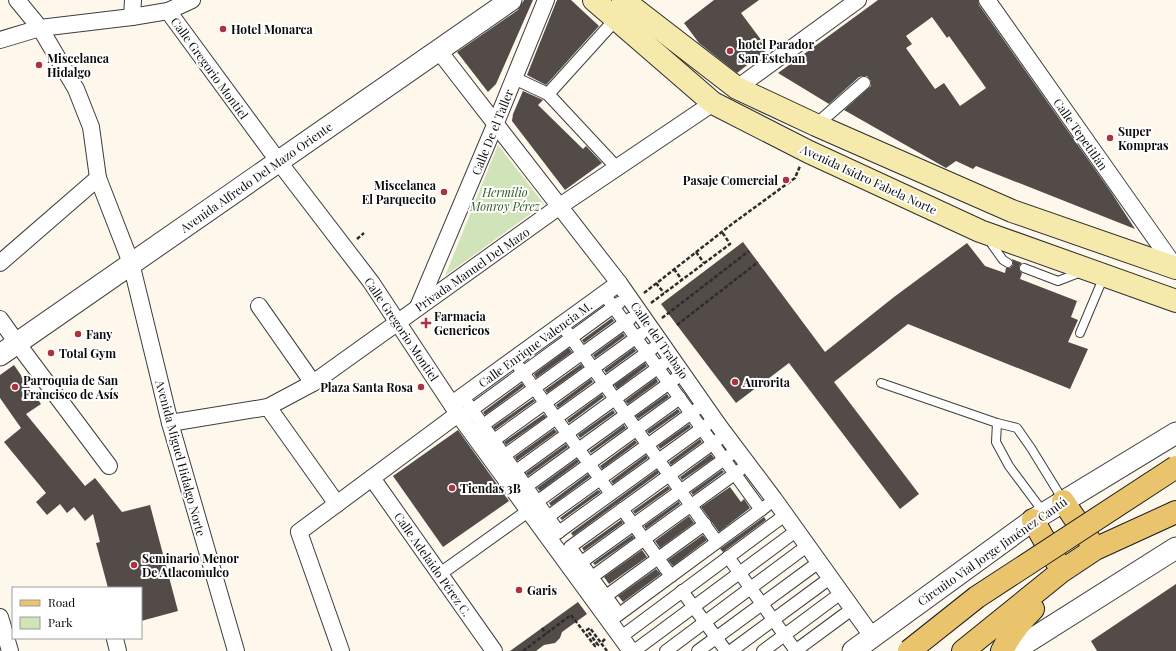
<svg xmlns="http://www.w3.org/2000/svg" width="1176" height="651" viewBox="0 0 1176 651" font-family="'Playfair Display',serif">
	<style>
		.green { fill: #d1e3b8 }
		.building { fill: #524b48; fill-rule: evenodd }
		.lines { fill: none; stroke-linecap: round; stroke-linejoin: round }
		.service-casing { stroke: #3e3e3e; stroke-width: 10 }
		.pedestrian-casing { stroke: #3e3e3e; stroke-width: 14 }
		.minor-casing { stroke: #3e3e3e; stroke-width: 18 }
		.tertiary-casing { stroke: #3e3e3e; stroke-width: 23 }
		.secondary-casing { stroke: #2d2d2d; stroke-width: 24 }
		.primary-casing { stroke: #1c1c1c; stroke-width: 24 }
		.path { stroke: #2d2d2d; stroke-width: 2.5; stroke-dasharray: 4 2; stroke-linecap: butt }
		.service { stroke: #fff; stroke-width: 8 }
		.pedestrian { stroke: #fff; stroke-width: 12 }
		.minor { stroke: #fff; stroke-width: 16 }
		.tertiary { stroke: #fff; stroke-width: 21 }
		.secondary { stroke: #f6e9ac; stroke-width: 22 }
		.primary { stroke: #eac46d; stroke-width: 22 }
		.primary-bridge-casing { stroke: #1c1c1c; stroke-width: 24; stroke-linecap: butt }
		.primary-bridge { stroke: #eac46d; stroke-width: 22 }
		.poi-dot { fill: #ab3240; stroke: #fff; stroke-width: 1.5 }
		.labels { text-anchor: middle; dominant-baseline: central; stroke-width: 4; stroke-linejoin: round; paint-order: stroke }
		.poi-label { font-size: 12px; font-weight: bold; fill: #0b0b0b; stroke: #fff; text-anchor: start }
		.street-label { font-size: 12px; fill: #0b0b0b; stroke: #fff }
		.park-label { font-size: 12px; font-style: italic; fill: #325b23; stroke: #fff }
	</style>
	<rect width="100%" height="100%" fill="#fdf8eb"/>
	<path class="green" d="M 498,145 L 544,204 L 445,276 Z"/>
	<g class="building">
		<path d="M 524,0 L 533,0 L 496,84 L 488,92 L 457,52 L 518,10 Z"/>
		<path d="M 557,0 L 571,0 L 599,26 L 546,85 L 527,75 Z"/>
		<path d="M 714,0 L 759,0 L 741,13 L 768,49 L 737,73 L 699,43 L 684,23 Z"/>
		<path d="M 878,0 L 978,0 L 979,5 L 1111,192 L 1135,229 L 976,166 L 973,169 L 956,161 L 946,168 L 844,110 L 871,86 L 871,81 L 867,76 L 863,76 L 859,77 L 829,104 L 778,73 ZM 932,17 L 947,38 L 949,36 L 986,88 L 960,106 L 944,83 L 935,89 L 906,48 L 912,44 L 906,36 Z"/>
		<path d="M 523,91 L 543,100 L 538,105 L 583,149 L 586,146 L 602,163 L 565,190 L 512,121 L 513,114 Z"/>
		<path d="M 743,242 L 825,352 L 894,297 L 967,243 L 985,266 L 1005,273 L 1006,268 L 1010,268 L 1013,265 L 1013,263 L 1012,259 L 1022,263 L 1019,266 L 1020,271 L 1022,273 L 1020,279 L 1077,301 L 1071,317 L 1078,320 L 1068,342 L 1088,349 L 1070,389 L 908,324 L 834,382 L 919,494 L 900,509 L 789,363 L 736,403 L 661,304 Z"/>
		<path d="M 612,318 L 614,321 L 584,343 L 582,340 Z"/>
		<path d="M 623,333 L 625,336 L 595,358 L 593,355 Z"/>
		<path d="M 569,348 L 572,352 L 536,378 L 534,374 Z"/>
		<path d="M 634,348 L 636,351 L 606,373 L 604,370 Z"/>
		<path d="M 645,363 L 647,366 L 617,389 L 614,385 Z"/>
		<path d="M 581,364 L 583,367 L 547,393 L 545,390 Z"/>
		<path d="M 14,365 L 41,404 L 26,414 L 85,486 L 95,478 L 122,512 L 150,505 L 178,611 L 141,621 L 141,588 L 108,588 L 96,543 L 100,542 L 93,514 L 85,521 L 74,507 L 67,513 L 60,504 L 47,515 L 36,502 L 46,493 L 4,442 L 21,428 L 0,398 L 0,375 Z"/>
		<path d="M 656,378 L 658,382 L 628,404 L 625,401 Z"/>
		<path d="M 591,379 L 593,382 L 558,408 L 556,405 Z"/>
		<path d="M 522,383 L 524,386 L 485,415 L 483,412 Z"/>
		<path d="M 602,394 L 604,397 L 569,423 L 567,420 Z"/>
		<path d="M 667,394 L 669,397 L 638,419 L 636,416 Z"/>
		<path d="M 533,399 L 535,401 L 495,430 L 493,427 Z"/>
		<path d="M 678,409 L 680,412 L 649,434 L 647,431 Z"/>
		<path d="M 613,410 L 615,413 L 580,438 L 578,435 Z"/>
		<path d="M 544,414 L 546,417 L 506,445 L 504,442 Z"/>
		<path d="M 689,424 L 691,427 L 660,449 L 658,446 Z"/>
		<path d="M 624,425 L 626,428 L 591,453 L 589,451 Z"/>
		<path d="M 554,429 L 557,432 L 517,461 L 515,457 Z"/>
		<path d="M 458,430 L 509,501 L 443,547 L 393,476 Z"/>
		<path d="M 700,439 L 702,442 L 671,465 L 669,462 Z"/>
		<path d="M 635,440 L 637,443 L 602,469 L 600,466 Z"/>
		<path d="M 566,444 L 568,447 L 528,476 L 526,473 Z"/>
		<path d="M 711,454 L 714,458 L 682,480 L 680,477 Z"/>
		<path d="M 646,455 L 648,458 L 613,484 L 611,481 Z"/>
		<path d="M 577,459 L 579,462 L 540,491 L 537,488 Z"/>
		<path d="M 657,470 L 659,473 L 573,536 L 571,533 Z"/>
		<path d="M 722,470 L 724,472 L 693,495 L 691,492 Z"/>
		<path d="M 588,474 L 590,477 L 551,506 L 549,503 Z"/>
		<path d="M 668,486 L 670,489 L 635,514 L 633,511 Z"/>
		<path d="M 730,487 L 741,502 L 744,499 L 750,508 L 719,532 L 701,507 Z"/>
		<path d="M 598,490 L 601,492 L 562,520 L 560,518 Z"/>
		<path d="M 679,501 L 680,504 L 646,529 L 644,526 Z"/>
		<path d="M 689,516 L 694,523 L 660,548 L 655,541 Z"/>
		<path d="M 764,517 L 766,520 L 723,552 L 720,549 Z"/>
		<path d="M 621,520 L 623,523 L 584,551 L 582,548 Z"/>
		<path d="M 632,535 L 634,538 L 595,565 L 593,563 Z"/>
		<path d="M 703,535 L 707,540 L 673,566 L 668,560 Z"/>
		<path d="M 642,550 L 647,557 L 609,584 L 604,577 Z"/>
		<path d="M 656,569 L 661,574 L 623,602 L 618,596 Z"/>
		<path d="M 1176,584 L 1176,651 L 1097,651 L 1091,641 Z"/>
		<path d="M 578,602 L 587,614 L 562,632 L 560,638 L 555,643 L 544,645 L 536,651 L 510,651 Z"/>
	</g>
	<g class="lines">
		<defs>
			<g id="service">
				<path d="M 988,239 L 1003,260 L 1008,263"/>
				<path d="M 1024,268 L 1058,281 L 1081,272"/>
				<path d="M 1080,333 L 1104,276"/>
				<path d="M 881,383 L 997,423 L 1017,428 L 1031,448 L 1063,500"/>
				<path d="M 997,423 L 996,442 L 1009,466 L 1044,513"/>
			</g>
			<g id="pedestrian">
				<path d="M 615,20 L 548,94 L 617,168"/>
				<path d="M 514,78 L 548,94"/>
				<path d="M 816,125 L 864,83"/>
				<path d="M 604,294 L 761,510"/>
				<path d="M 562,325 L 717,542"/>
				<path d="M 519,367 L 611,494"/>
				<path d="M 463,397 L 559,532"/>
				<path d="M 461,418 L 619,303"/>
				<path d="M 472,433 L 630,319"/>
				<path d="M 483,448 L 641,334"/>
				<path d="M 494,463 L 652,349"/>
				<path d="M 505,479 L 663,364"/>
				<path d="M 516,494 L 675,379"/>
				<path d="M 527,509 L 680,398"/>
				<path d="M 622,509 L 671,576"/>
				<path d="M 538,524 L 697,409"/>
				<path d="M 549,539 L 708,424"/>
				<path d="M 728,557 L 796,651"/>
				<path d="M 576,566 L 730,455"/>
				<path d="M 440,574 L 528,511"/>
				<path d="M 592,577 L 740,470"/>
				<path d="M 682,591 L 726,651"/>
				<path d="M 606,596 L 705,524"/>
				<path d="M 619,614 L 570,547 L 726,434"/>
				<path d="M 614,618 L 766,506"/>
				<path d="M 621,637 L 785,515"/>
				<path d="M 634,651 L 796,531"/>
				<path d="M 666,651 L 807,546"/>
				<path d="M 698,651 L 819,562"/>
				<path d="M 731,651 L 830,578"/>
				<path d="M 763,651 L 841,593"/>
				<path d="M 795,651 L 852,609"/>
			</g>
			<g id="minor">
				<path d="M 17,0 L 40,28 L 76,89 L 91,127 L 98,178 L 131,263 L 170,423 L 236,651"/>
				<path d="M 987,0 L 1176,268"/>
				<path d="M 168,11 L 279,162 L 371,282 L 458,414 L 631,651"/>
				<path d="M 132,17 L 133,0"/>
				<path d="M 0,40 L 40,28 L 132,17 L 168,11 L 192,0"/>
				<path d="M 439,51 L 619,283 L 719,426 L 774,499 L 872,636"/>
				<path d="M 737,88 L 858,0"/>
				<path d="M 0,263 L 98,178"/>
				<path d="M 259,306 L 313,383"/>
				<path d="M 418,307 L 495,125 L 546,0"/>
				<path d="M 0,319 L 17,343 L 109,466"/>
				<path d="M 452,404 L 619,283"/>
				<path d="M 268,407 L 337,504"/>
				<path d="M 170,423 L 268,407 L 313,383 L 560,206 L 713,103"/>
				<path d="M 372,478 L 494,651"/>
				<path d="M 0,617 L 10,651"/>
				<path d="M 115,639 L 118,651"/>
				<path d="M 341,651 L 299,532 L 458,414"/>
			</g>
			<g id="tertiary">
				<path d="M 0,355 L 511,0"/>
				<path d="M 853,651 L 1033,520 L 1176,433"/>
				<path d="M 1013,651 L 1176,548"/>
			</g>
			<g id="secondary">
				<path d="M 594,0 L 713,103 L 809,152 L 980,231 L 1176,301"/>
				<path d="M 623,0 L 737,88 L 816,125 L 1012,211 L 1176,268"/>
			</g>
			<g id="primary">
				<path d="M 1063,501 L 1092,544"/>
				<path d="M 1033,520 L 1059,566"/>
				<path d="M 963,651 L 1062,571 L 1095,549 L 1176,512"/>
				<path d="M 1002,651 C 1010,634 1020,622 1033,609"/>
			</g>
		</defs>
		<use href="#service" class="service-casing"/>
		<use href="#pedestrian" class="pedestrian-casing"/>
		<use href="#minor" class="minor-casing"/>
		<use href="#tertiary" class="tertiary-casing"/>
		<use href="#secondary" class="secondary-casing"/>
		<use href="#primary" class="primary-casing"/>
		<g class="path">
			<path d="M 357,239 L 364,233"/>
			<path d="M 696,252 L 704,263"/>
			<path d="M 674,269 L 682,280"/>
			<path d="M 656,283 L 664,293"/>
			<path d="M 644,293 L 732,224 L 795,178 L 800,166"/>
			<path d="M 651,303 L 730,244 L 722,232"/>
			<path d="M 662,318 L 749,251"/>
			<path d="M 677,325 L 758,262"/>
			<path d="M 542,628 L 546,634"/>
			<path d="M 605,639 L 601,643 L 607,651"/>
			<path d="M 523,651 L 571,615 L 595,646 L 598,645 L 587,630 L 590,628 L 601,643"/>
		</g>
		<use href="#service" class="service"/>
		<use href="#pedestrian" class="pedestrian"/>
		<use href="#minor" class="minor"/>
		<use href="#tertiary" class="tertiary"/>
		<use href="#secondary" class="secondary"/>
		<use href="#primary" class="primary"/>
		<defs>
			<path id="primary-bridge" d="M 909,651 L 977,597 L 1176,467"/>
		</defs>
		<use href="#primary-bridge" class="primary-bridge-casing"/>
		<use href="#primary-bridge" class="primary-bridge"/>
	</g>
	<g class="poi-dot">
		<circle cx="223" cy="29" r="4"/>
		<circle cx="730" cy="51" r="4"/>
		<circle cx="39" cy="65" r="4"/>
		<circle cx="1110" cy="138" r="4"/>
		<circle cx="786" cy="180" r="4"/>
		<circle cx="444" cy="192" r="4"/>
		<path d="M424 317h4v4h4v4h-4v4h-4v-4h-4v-4h4z"/>
		<circle cx="78" cy="334" r="4"/>
		<circle cx="51" cy="353" r="4"/>
		<circle cx="735" cy="382" r="4"/>
		<circle cx="15" cy="387" r="4"/>
		<circle cx="421" cy="387" r="4"/>
		<circle cx="452" cy="488" r="4"/>
		<circle cx="134" cy="565" r="4"/>
		<circle cx="519" cy="590" r="4"/>
	</g>
	<g class="labels">
		<g class="poi-label">
			<text x="231" y="29">Hotel Monarca</text>
			<text x="738" y="44">hotel Parador<tspan x="738" dy="14">San Esteban</tspan></text>
			<text x="47" y="58">Miscelanea<tspan x="47" dy="14">Hidalgo</tspan></text>
			<text x="1118" y="131">Super<tspan x="1118" dy="14">Kompras</tspan></text>
			<text x="778" y="180" text-anchor="end">Pasaje Comercial</text>
			<text x="436" y="185" text-anchor="end">Miscelanea<tspan x="436" dy="14">El Parquecito</tspan></text>
			<text x="434" y="316">Farmacia<tspan x="434" dy="14">Genericos</tspan></text>
			<text x="86" y="334">Fany</text>
			<text x="59" y="353">Total Gym</text>
			<text x="23" y="380">Parroquia de San<tspan x="23" dy="14">Francisco de Asís</tspan></text>
			<text x="743" y="382">Aurorita</text>
			<text x="413" y="387" text-anchor="end">Plaza Santa Rosa</text>
			<text x="460" y="488">Tiendas 3B</text>
			<text x="142" y="558">Seminario Menor<tspan x="142" dy="14">De Atlacomulco</tspan></text>
			<text x="527" y="590">Garis</text>
		</g>
		<g class="street-label">
			<text transform="translate(210 68) rotate(54)">Calle Gregorio Montiel</text>
			<text transform="translate(492 132) rotate(-68)">Calle De el Taller</text>
			<text transform="translate(1081 134) rotate(55)">Calle Tepetitlán</text>
			<text transform="translate(256 177) rotate(-35)">Avenida Alfredo Del Mazo Oriente</text>
			<text transform="translate(869 179) rotate(25)">Avenida Isidro Fabela Norte</text>
			<text transform="translate(472 269) rotate(-35)">Privada Manuel Del Mazo</text>
			<text transform="translate(402 329) rotate(56)">Calle Gregorio Montiel</text>
			<text transform="translate(660 340) rotate(55)">Calle del Trabajo</text>
			<text transform="translate(535 344) rotate(-36)">Calle Enrique Valencia M.</text>
			<text transform="translate(181 458) rotate(75)">Avenida Miguel Hidalgo Norte</text>
			<text transform="translate(992 551) rotate(-35)">Circuito Vial Jorge Jiménez Cantú</text>
			<text transform="translate(433 564) rotate(55)">Calle Adelaido Pérez C.</text>
		</g>
		<g class="park-label">
			<text x="505" y="192">Hermilio<tspan x="505" dy="14">Monroy Pérez</tspan></text>
		</g>
	</g>
	<rect x="12" y="587" width="130" height="52" fill="#ffffff" stroke="#9d9d9d"/>
	<rect x="20" y="600" width="20" height="6" fill="#eac46d" stroke="#9d9d9d"/>
	<text x="48" y="607" font-size="12" fill="#0b0b0b">Road</text>
	<rect x="20" y="617" width="20" height="12" fill="#d1e3b8" stroke="#9d9d9d"/>
	<text x="48" y="627" font-size="12" fill="#0b0b0b">Park</text>
</svg>
